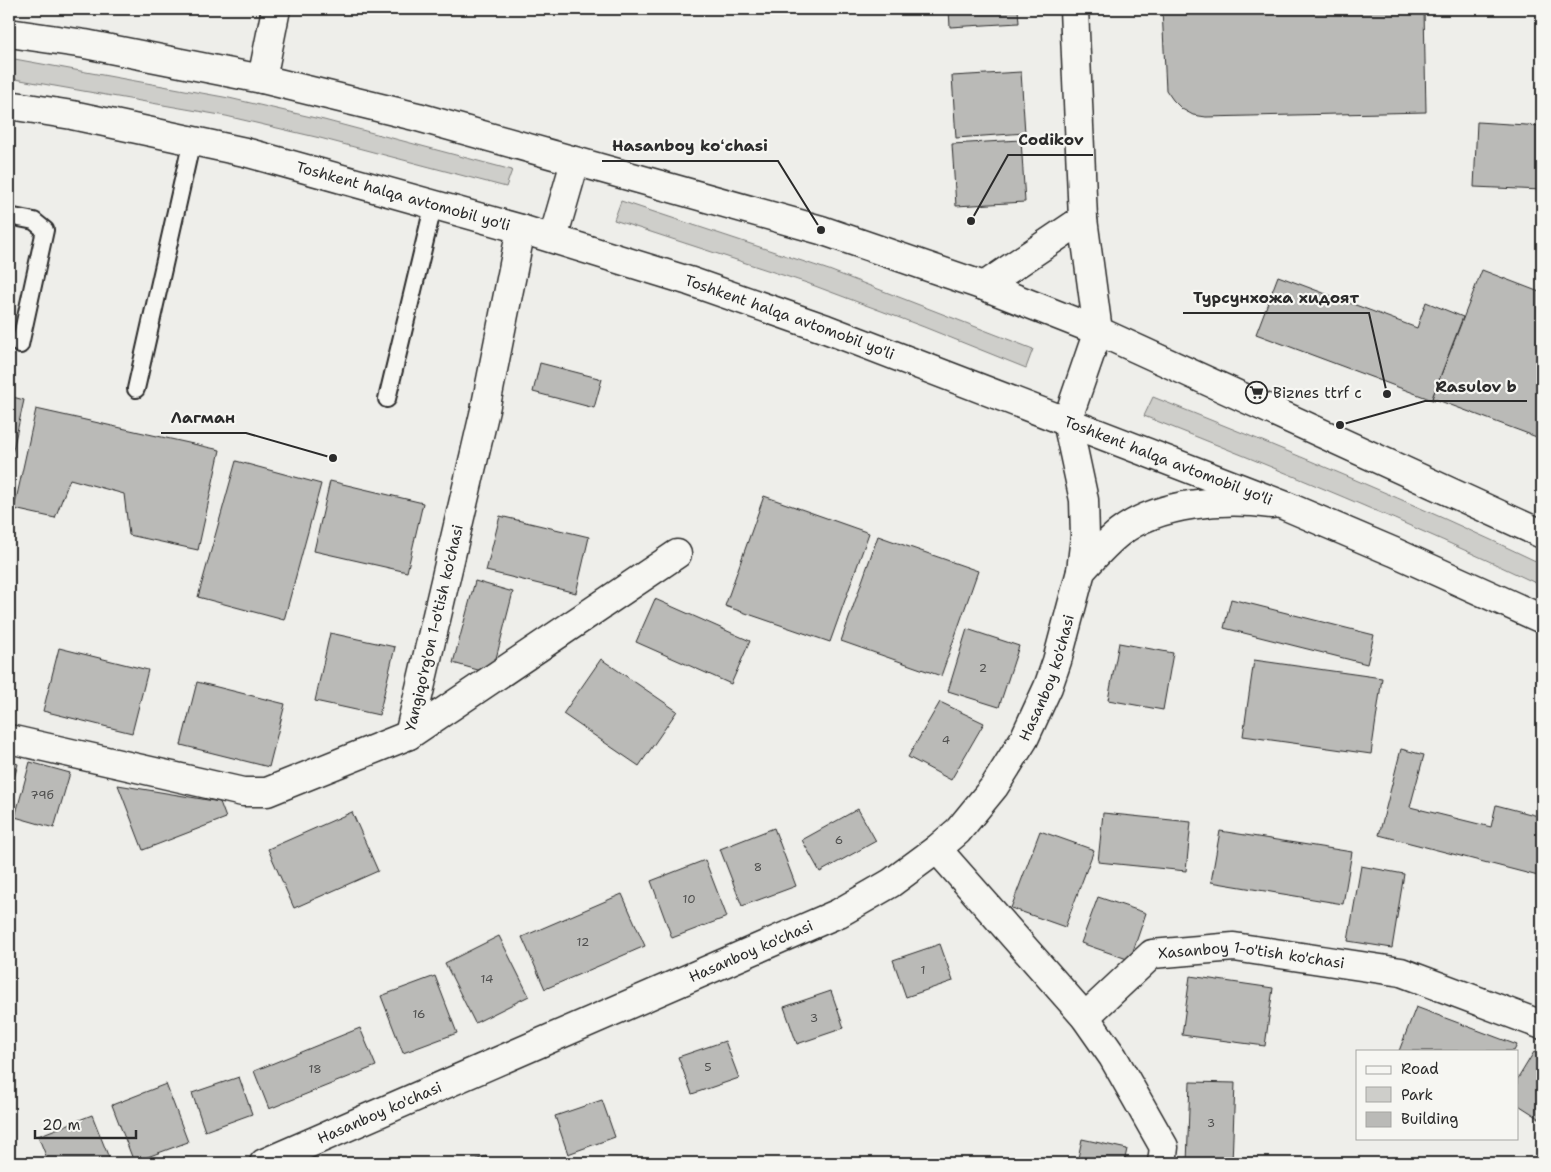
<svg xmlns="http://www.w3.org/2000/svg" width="1551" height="1172" viewBox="0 0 1551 1172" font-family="'Shantell Sans',sans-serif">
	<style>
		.green { fill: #cececa; stroke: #7c7c7a }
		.building { fill: #babab7; stroke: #2b2b2b }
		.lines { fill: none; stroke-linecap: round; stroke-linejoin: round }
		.lane-casing { stroke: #2b2b2b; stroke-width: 20 }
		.street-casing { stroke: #2b2b2b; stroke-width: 31 }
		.secondary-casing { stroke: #2b2b2b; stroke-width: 31 }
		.highway-casing { stroke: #2b2b2b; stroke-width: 31 }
		.lane { stroke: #f6f6f2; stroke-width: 16 }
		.street { stroke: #f6f6f2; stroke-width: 28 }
		.secondary { stroke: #f6f6f2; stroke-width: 28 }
		.highway { stroke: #f6f6f2; stroke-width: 28 }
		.labels { text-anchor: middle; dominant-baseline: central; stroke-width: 4.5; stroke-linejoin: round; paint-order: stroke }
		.number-label { font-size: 12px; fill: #4f4f4e }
		.street-label { font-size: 15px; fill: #2b2b2b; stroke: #f6f6f2 }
		.poi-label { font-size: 15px; fill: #2b2b2b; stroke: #f6f6f2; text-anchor: start }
		.leader { fill: none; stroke: #2b2b2b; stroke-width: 2 }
		.callout-dot { fill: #2b2b2b; stroke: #f6f6f2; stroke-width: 2 }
		.callout-label { font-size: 16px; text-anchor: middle; font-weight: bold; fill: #2b2b2b; stroke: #f6f6f2; stroke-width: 4.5; stroke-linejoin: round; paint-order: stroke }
	</style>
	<rect width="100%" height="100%" fill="#eeeeea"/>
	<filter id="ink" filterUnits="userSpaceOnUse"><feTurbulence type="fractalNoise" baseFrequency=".02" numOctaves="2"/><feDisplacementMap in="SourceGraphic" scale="10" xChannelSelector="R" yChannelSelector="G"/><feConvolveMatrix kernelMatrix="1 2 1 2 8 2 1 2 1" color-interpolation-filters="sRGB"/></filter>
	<g filter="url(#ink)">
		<g class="green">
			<path d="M 9,58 L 229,98 L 324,120 L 512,170 L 506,187 L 320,138 L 226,116 L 9,78 Z"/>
			<path d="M 621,201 L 829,270 L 1033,349 L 1026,368 L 924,327 L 807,283 L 614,220 Z"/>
			<path d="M 1153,397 C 1284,449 1415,503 1542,564 L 1542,586 C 1412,524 1279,469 1144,416 Z"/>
		</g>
		<g class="building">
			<path d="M 949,9 L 1018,9 L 1019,23 L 950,27 Z"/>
			<path d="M 1162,9 L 1303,9 L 1304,11 L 1424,9 L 1426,112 L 1206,117 L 1193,115 L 1182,109 L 1173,100 L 1166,90 Z"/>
			<path d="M 1021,72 L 1025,133 L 956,138 L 952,76 Z"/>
			<path d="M 1477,122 L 1542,126 L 1542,190 L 1474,187 Z"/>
			<path d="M 1021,140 L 1025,202 L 956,206 L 952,144 Z"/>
			<path d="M 1482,270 L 1542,293 L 1542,439 L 1432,398 Z"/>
			<path d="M 1278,276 L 1417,328 L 1426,302 L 1463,317 L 1432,398 L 1435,401 L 1256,334 Z"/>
			<path d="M 540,363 L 602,379 L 594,408 L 533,392 Z"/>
			<path d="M 9,396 L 24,400 L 9,468 Z"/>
			<path d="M 36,409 L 220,450 L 198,550 L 129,535 L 124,494 L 70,479 L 55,518 L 14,509 Z"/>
			<path d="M 236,461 L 321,484 L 284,620 L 198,597 Z"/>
			<path d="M 330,481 L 423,503 L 407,572 L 314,551 Z"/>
			<path d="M 764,496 L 869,533 L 830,642 L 725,606 Z"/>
			<path d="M 500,516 L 589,537 L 576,593 L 486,571 Z"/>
			<path d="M 878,536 L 978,571 L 941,676 L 841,641 Z"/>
			<path d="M 475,581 L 513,592 L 492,674 L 453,663 Z"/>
			<path d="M 655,599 L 750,641 L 731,684 L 636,642 Z"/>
			<path d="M 1231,599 L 1374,635 L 1367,664 L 1224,628 Z"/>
			<path d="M 967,629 L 1019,646 L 999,707 L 948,691 Z"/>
			<path d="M 330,633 L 395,647 L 379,715 L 315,701 Z"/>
			<path d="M 1119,643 L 1173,653 L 1163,710 L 1108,700 Z"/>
			<path d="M 59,648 L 148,670 L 132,733 L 43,711 Z"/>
			<path d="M 601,659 L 677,711 L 639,766 L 563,714 Z"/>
			<path d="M 1254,660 L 1382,678 L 1371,754 L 1243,736 Z"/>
			<path d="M 197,682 L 285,704 L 269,767 L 181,745 Z"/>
			<path d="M 940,702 L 984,723 L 951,780 L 908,757 Z"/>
			<path d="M 1401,749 L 1424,755 L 1410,807 L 1491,827 L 1496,805 L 1542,817 L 1542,877 L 1379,835 Z"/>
			<path d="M 9,761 L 18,764 L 9,796 Z"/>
			<path d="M 30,762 L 70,773 L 54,828 L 15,817 Z"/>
			<path d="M 118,785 L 220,802 L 226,818 L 143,850 Z"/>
			<path d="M 858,809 L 876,841 L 820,872 L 802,840 Z"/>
			<path d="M 352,812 L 378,871 L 294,908 L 268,849 Z"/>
			<path d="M 1103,813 L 1191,822 L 1186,871 L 1098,862 Z"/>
			<path d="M 774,828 L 796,886 L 742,906 L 720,849 Z"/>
			<path d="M 1040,831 L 1094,850 L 1065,927 L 1011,908 Z"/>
			<path d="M 1220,831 L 1352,852 L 1343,904 L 1211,882 Z"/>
			<path d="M 705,860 L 727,917 L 672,938 L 651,881 Z"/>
			<path d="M 1361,866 L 1404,874 L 1392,948 L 1348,941 Z"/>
			<path d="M 622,894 L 645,946 L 545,989 L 522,937 Z"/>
			<path d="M 1098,897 L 1146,913 L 1130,960 L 1081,943 Z"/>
			<path d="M 499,936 L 529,996 L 475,1023 L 445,963 Z"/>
			<path d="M 940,944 L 953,981 L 906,997 L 893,960 Z"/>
			<path d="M 435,976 L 457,1033 L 403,1053 L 381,996 Z"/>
			<path d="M 1190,976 L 1273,988 L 1265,1046 L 1182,1035 Z"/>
			<path d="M 831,991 L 844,1028 L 797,1044 L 784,1007 Z"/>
			<path d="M 1416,1007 L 1517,1045 L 1514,1051 L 1399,1051 Z"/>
			<path d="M 360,1028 L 376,1066 L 269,1109 L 254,1071 Z"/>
			<path d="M 725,1041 L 739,1078 L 692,1094 L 678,1057 Z"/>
			<path d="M 1534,1052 L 1542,1057 L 1542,1120 L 1517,1104 L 1517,1080 Z"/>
			<path d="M 239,1077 L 252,1114 L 205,1131 L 192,1093 Z"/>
			<path d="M 1190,1082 L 1235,1083 L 1232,1163 L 1187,1163 Z"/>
			<path d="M 166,1084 L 188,1142 L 134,1162 L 112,1105 Z"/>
			<path d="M 602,1100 L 615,1137 L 568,1154 L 555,1116 Z"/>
			<path d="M 92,1115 L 111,1163 L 49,1163 L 38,1136 Z"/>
			<path d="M 1082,1139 L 1127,1149 L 1124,1163 L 1077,1163 Z"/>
			<path d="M 486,1156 L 489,1163 L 467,1163 Z"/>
		</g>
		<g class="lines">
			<defs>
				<g id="lane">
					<path d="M 9,216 L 34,221 L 45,230 L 20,345"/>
					<path d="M 136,389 L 192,140"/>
					<path d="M 387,399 L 434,203"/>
				</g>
				<g id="street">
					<path d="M 262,79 L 276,9"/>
					<path id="s1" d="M 409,735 L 485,410 L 521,229"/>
					<path d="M 9,739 L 243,792 L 267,792 L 409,735 L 677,554"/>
					<path d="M 937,849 L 1085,1017 L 1113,1057 L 1164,1147 L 1162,1163"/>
					<path id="s2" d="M 1085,1017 L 1152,954 L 1234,947 L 1401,972 L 1542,1025"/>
				</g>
				<g id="secondary">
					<path d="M 984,286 L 1083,219"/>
					<path d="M 1081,571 C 1093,558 1105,544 1119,533 C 1159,502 1224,498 1272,504"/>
					<path id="s3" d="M 264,1163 L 839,913 L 891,883 L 937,849 L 958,831 L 994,787 L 1024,739 L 1048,687 L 1057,661 L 1081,571 L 1085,536 L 1084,500 L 1067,421 L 1098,331 L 1083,219 L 1074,9"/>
				</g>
				<g id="highway">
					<path d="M 9,33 L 85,44 L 262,79 L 418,117 L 821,230 L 984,286 L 1098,331 L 1542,534"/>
					<path id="s4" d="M 9,105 L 72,115 L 245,152 L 521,229 L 689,281 L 826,329 L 1286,506 L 1394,552 L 1542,619"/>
					<path d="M 553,238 L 575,162"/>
				</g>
			</defs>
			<use href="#lane" class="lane-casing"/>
			<use href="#street" class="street-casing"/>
			<use href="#secondary" class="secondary-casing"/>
			<use href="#highway" class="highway-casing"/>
			<use href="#lane" class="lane"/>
			<use href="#street" class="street"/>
			<use href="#secondary" class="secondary"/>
			<use href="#highway" class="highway"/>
		</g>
	</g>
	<defs>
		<symbol id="supermarket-ring" viewBox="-11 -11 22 22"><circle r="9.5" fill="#f6f6f2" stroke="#2b2b2b" stroke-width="1.5"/><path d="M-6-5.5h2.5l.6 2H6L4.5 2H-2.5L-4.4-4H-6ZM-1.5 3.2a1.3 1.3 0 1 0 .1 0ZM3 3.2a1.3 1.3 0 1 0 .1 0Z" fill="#2b2b2b"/></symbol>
	</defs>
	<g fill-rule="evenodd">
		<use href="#supermarket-ring" x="1244" y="380" width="25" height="25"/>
	</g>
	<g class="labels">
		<g class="number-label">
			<text x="983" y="668">2</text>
			<text x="946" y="740">4</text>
			<text x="42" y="795">79б</text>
			<text x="839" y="840">6</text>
			<text x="758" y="867">8</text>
			<text x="689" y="899">10</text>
			<text x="583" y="942">12</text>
			<text x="923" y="970">1</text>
			<text x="487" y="979">14</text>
			<text x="419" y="1014">16</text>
			<text x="814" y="1018">3</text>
			<text x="708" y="1067">5</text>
			<text x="315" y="1069">18</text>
			<text x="1211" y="1123">3</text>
		</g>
		<g class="street-label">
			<text stroke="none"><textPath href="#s4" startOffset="405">Toshkent halqa avtomobil yo'li</textPath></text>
			<text stroke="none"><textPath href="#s4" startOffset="810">Toshkent halqa avtomobil yo'li</textPath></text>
			<text stroke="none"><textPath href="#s4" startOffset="1215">Toshkent halqa avtomobil yo'li</textPath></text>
			<text stroke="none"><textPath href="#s1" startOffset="110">Yangiqo'rg'on 1-o'tish ko'chasi</textPath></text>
			<text stroke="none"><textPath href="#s3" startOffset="951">Hasanboy ko'chasi</textPath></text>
			<text stroke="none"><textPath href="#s3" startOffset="531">Hasanboy ko'chasi</textPath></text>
			<text stroke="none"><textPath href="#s2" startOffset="192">Xasanboy 1-o'tish ko'chasi</textPath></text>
			<text stroke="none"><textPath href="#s3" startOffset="126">Hasanboy ko'chasi</textPath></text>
		</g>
		<g class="poi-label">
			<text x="1273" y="393">Biznes ttrf c</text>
		</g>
	</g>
	<path class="leader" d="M971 221L1008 155H1093M821 230L778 161H602M1387 394L1369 313H1183M1340 425L1425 401H1527M333 458L246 433H161"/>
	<g class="callout-dot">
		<circle cx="971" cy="221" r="5"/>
		<circle cx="821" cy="230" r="5"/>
		<circle cx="1387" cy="394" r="5"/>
		<circle cx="1340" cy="425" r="5"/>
		<circle cx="333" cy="458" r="5"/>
	</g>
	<g class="callout-label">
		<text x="1051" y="145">Codikov</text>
		<text x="690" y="151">Hasanboy koʻchasi</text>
		<text x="1276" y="303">Турсунхожа хидоят</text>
		<text x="1476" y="392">Rasulov b</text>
		<text x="203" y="423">Лагман</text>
	</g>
	<rect width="1551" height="1172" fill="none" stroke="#f6f6f2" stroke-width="30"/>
	<rect x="15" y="15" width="1521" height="1142" fill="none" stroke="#2b2b2b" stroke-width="2" filter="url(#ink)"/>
	<rect x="1356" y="1050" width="162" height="90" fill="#f6f6f2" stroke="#a5a5a2"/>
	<rect x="1366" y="1066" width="25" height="8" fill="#f6f6f2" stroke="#a5a5a2"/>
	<text x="1401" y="1074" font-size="15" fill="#2b2b2b">Road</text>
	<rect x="1366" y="1087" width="25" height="15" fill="#cececa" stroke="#a5a5a2"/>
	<text x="1401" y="1100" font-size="15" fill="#2b2b2b">Park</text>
	<rect x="1366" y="1112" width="25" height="15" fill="#babab7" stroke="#a5a5a2"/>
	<text x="1401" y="1124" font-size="15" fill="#2b2b2b">Building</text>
	<path d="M35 1130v8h101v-8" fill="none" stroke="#2b2b2b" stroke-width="2.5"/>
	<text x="42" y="1130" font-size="15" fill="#2b2b2b" stroke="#f6f6f2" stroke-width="4" paint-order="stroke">20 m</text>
</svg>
